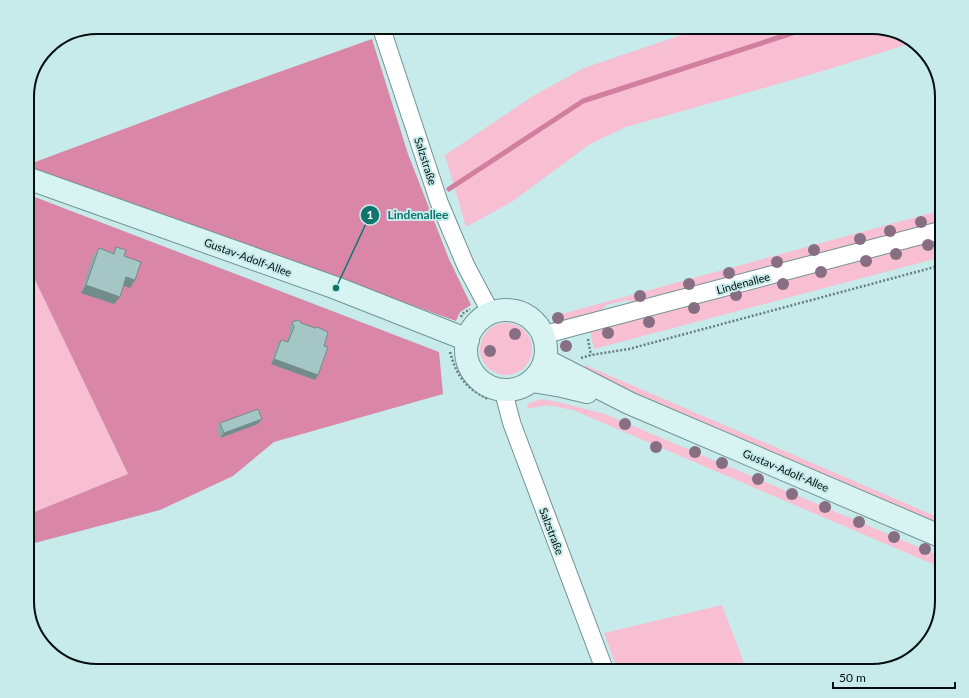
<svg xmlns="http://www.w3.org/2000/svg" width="969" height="698" viewBox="0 0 969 698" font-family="Lato,sans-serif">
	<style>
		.green { fill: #f8bed2 }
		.forest { fill: #da87a7 }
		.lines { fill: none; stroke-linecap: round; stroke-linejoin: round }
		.stream { stroke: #d17f9e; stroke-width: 5 }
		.street-casing { stroke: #719392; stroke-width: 19 }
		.secondary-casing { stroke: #719392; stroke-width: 24 }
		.path { stroke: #667f7e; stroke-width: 2.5; stroke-dasharray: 2 2; stroke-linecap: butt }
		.street { stroke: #fff; stroke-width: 17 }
		.secondary { stroke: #d7f4f3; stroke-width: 22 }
		.tree { fill: #876e83 }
		.wall { fill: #8dabaa }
		.shaded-wall { fill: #738b8b }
		.building { fill: #a4c7c6; stroke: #738b8b }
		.labels { text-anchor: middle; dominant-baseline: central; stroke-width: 4; stroke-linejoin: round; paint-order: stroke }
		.street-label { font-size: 11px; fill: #030f0f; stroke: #c7ebea }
		.rim { fill: none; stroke: #030f0f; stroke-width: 2 }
		.leader { fill: none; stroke: #0f766e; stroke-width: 1.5 }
		.callout-dot { fill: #0f766e; stroke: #c7ebea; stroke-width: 1.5 }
		.mark-label { font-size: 12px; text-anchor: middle; font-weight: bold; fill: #fff }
		.callout-label { font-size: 12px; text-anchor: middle; font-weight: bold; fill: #0f766e; stroke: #c7ebea; stroke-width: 4; stroke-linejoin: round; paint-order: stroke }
	</style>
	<rect width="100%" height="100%" fill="#c7ebea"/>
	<g class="green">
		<path d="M 705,27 L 872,27 L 915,42 L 813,74 L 626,127 L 590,144 L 513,201 L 466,227 L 445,155 L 533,96 L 584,68 Z"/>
		<path d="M 942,210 L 942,221 L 635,304 L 627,300 L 606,305 L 600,312 L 558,323 L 558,315 Z"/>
		<path d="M 942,237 L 942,257 L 594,349 L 590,331 Z"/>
		<path d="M 27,263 L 128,474 L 27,515 Z"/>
		<circle cx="506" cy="349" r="26"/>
		<path d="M 585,365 L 942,519 L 942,526 L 583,372 Z"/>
		<path d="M 542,399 L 562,403 L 605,414 L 942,557 L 942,568 L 573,410 L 548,405 L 526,409 L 529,403 Z"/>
		<path d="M 722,605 L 747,671 L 618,671 L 604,633 Z"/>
	</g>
	<g class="forest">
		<path d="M 372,39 L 408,154 L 449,259 L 471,305 L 460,312 L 456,321 L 27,167 L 27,165 L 226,91 Z"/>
		<path d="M 27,194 L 439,352 L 443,394 L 274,442 L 233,476 L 160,510 L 27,545 L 27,515 L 128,474 L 27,263 Z"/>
	</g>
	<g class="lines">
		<path class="stream" d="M 449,189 L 583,101 L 811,27"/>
		<defs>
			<g id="street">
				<path d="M 381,27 L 439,202 L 466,266 L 491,313"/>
				<path d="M 543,335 L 942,230"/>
				<path d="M 503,390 L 512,424 L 605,671"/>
			</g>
			<g id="secondary">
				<path d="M 27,178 L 336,288 L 468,340"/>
				<circle cx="506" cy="350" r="40"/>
				<path d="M 545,360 L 629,403 L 942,537"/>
				<path d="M 532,381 L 562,386 L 587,392"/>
			</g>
		</defs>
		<use href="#street" class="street-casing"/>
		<use href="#secondary" class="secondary-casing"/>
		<g class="path">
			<path d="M 461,317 L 462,314 L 470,309"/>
			<path d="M 588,339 L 591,355"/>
			<path d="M 450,352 C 457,377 466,388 488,399"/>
			<path d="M 581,358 L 591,355 L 629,349 L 942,265"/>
		</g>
		<use href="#street" class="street"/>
		<use href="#secondary" class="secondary"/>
	</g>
	<g class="tree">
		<circle cx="921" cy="222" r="6"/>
		<circle cx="890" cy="231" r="6"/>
		<circle cx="860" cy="239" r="6"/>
		<circle cx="928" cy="245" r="6"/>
		<circle cx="814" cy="250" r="6"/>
		<circle cx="896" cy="254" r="6"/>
		<circle cx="866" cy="261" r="6"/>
		<circle cx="777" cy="262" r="6"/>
		<circle cx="821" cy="272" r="6"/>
		<circle cx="729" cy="273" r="6"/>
		<circle cx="689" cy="284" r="6"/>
		<circle cx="783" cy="284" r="6"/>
		<circle cx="736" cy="295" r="6"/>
		<circle cx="640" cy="296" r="6"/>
		<circle cx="694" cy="308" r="6"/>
		<circle cx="558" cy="318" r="6"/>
		<circle cx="649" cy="322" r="6"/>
		<circle cx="608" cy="333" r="6"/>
		<circle cx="515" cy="334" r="6"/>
		<circle cx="566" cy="346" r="6"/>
		<circle cx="490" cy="351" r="6"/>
		<circle cx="625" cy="424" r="6"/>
		<circle cx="656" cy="447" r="6"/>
		<circle cx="695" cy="452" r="6"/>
		<circle cx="722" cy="463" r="6"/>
		<circle cx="758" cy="479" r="6"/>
		<circle cx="792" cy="494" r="6"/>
		<circle cx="825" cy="507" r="6"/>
		<circle cx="859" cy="522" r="6"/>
		<circle cx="894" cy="537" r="6"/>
		<circle cx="925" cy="549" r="6"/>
	</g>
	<g class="wall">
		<path d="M 116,247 L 124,256 L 135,280 L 130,288 L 124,285 L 114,304 L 81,293 L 93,256 L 99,248 L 112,253 Z"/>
		<path d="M 292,322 L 301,323 L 324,346 L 318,375 L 315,380 L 271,364 L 277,345 L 281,340 L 286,342 L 290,332 L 289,328 Z"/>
		<path d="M 262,419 L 258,424 L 220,438 L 217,428 L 220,423 Z"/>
	</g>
	<g class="shaded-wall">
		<path d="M 126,277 L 135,280 L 130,288 L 121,285 Z"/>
		<path d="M 86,285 L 120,297 L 114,304 L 81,293 Z"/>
		<path d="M 274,359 L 318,375 L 315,380 L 271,364 Z"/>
		<path d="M 262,419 L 258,424 L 220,438 L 224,433 Z"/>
	</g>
	<g class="building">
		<path d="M 116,247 L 126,250 L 124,256 L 141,262 L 135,280 L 126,277 L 120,297 L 86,285 L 99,248 L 114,254 Z"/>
		<path d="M 299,320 L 301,323 L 315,328 L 317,327 L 328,332 L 324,346 L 328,347 L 318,375 L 274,359 L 281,340 L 288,342 L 294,327 L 292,322 Z"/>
		<path d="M 258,409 L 262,419 L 224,433 L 220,423 Z"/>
	</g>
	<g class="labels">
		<g class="street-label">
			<text transform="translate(426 161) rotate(72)">Salzstraße</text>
			<text transform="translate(248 257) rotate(20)">Gustav-Adolf-Allee</text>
			<text transform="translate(743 283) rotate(-15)">Lindenallee</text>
			<text transform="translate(786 470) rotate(23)">Gustav-Adolf-Allee</text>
			<text transform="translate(552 531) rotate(69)">Salzstraße</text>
		</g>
	</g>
	<path d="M0 0H969V698H0ZM97 34H872A63 63 0 0 1 935 97V601A63 63 0 0 1 872 664H97A63 63 0 0 1 34 601V97A63 63 0 0 1 97 34Z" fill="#c7ebea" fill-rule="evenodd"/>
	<path class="rim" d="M97 34H872A63 63 0 0 1 935 97V601A63 63 0 0 1 872 664H97A63 63 0 0 1 34 601V97A63 63 0 0 1 97 34Z"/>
	<path class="leader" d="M336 288L370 215"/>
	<g class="callout-dot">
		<circle cx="336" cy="288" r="4"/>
		<circle cx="370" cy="215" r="10"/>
	</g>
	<g class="mark-label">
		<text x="370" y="219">1</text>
	</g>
	<g class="callout-label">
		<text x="418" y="219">Lindenallee</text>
	</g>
	<path d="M833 682v6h122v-6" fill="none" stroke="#030f0f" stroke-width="2"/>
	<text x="839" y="682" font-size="12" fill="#030f0f" stroke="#c7ebea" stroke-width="3" paint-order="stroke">50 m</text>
</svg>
